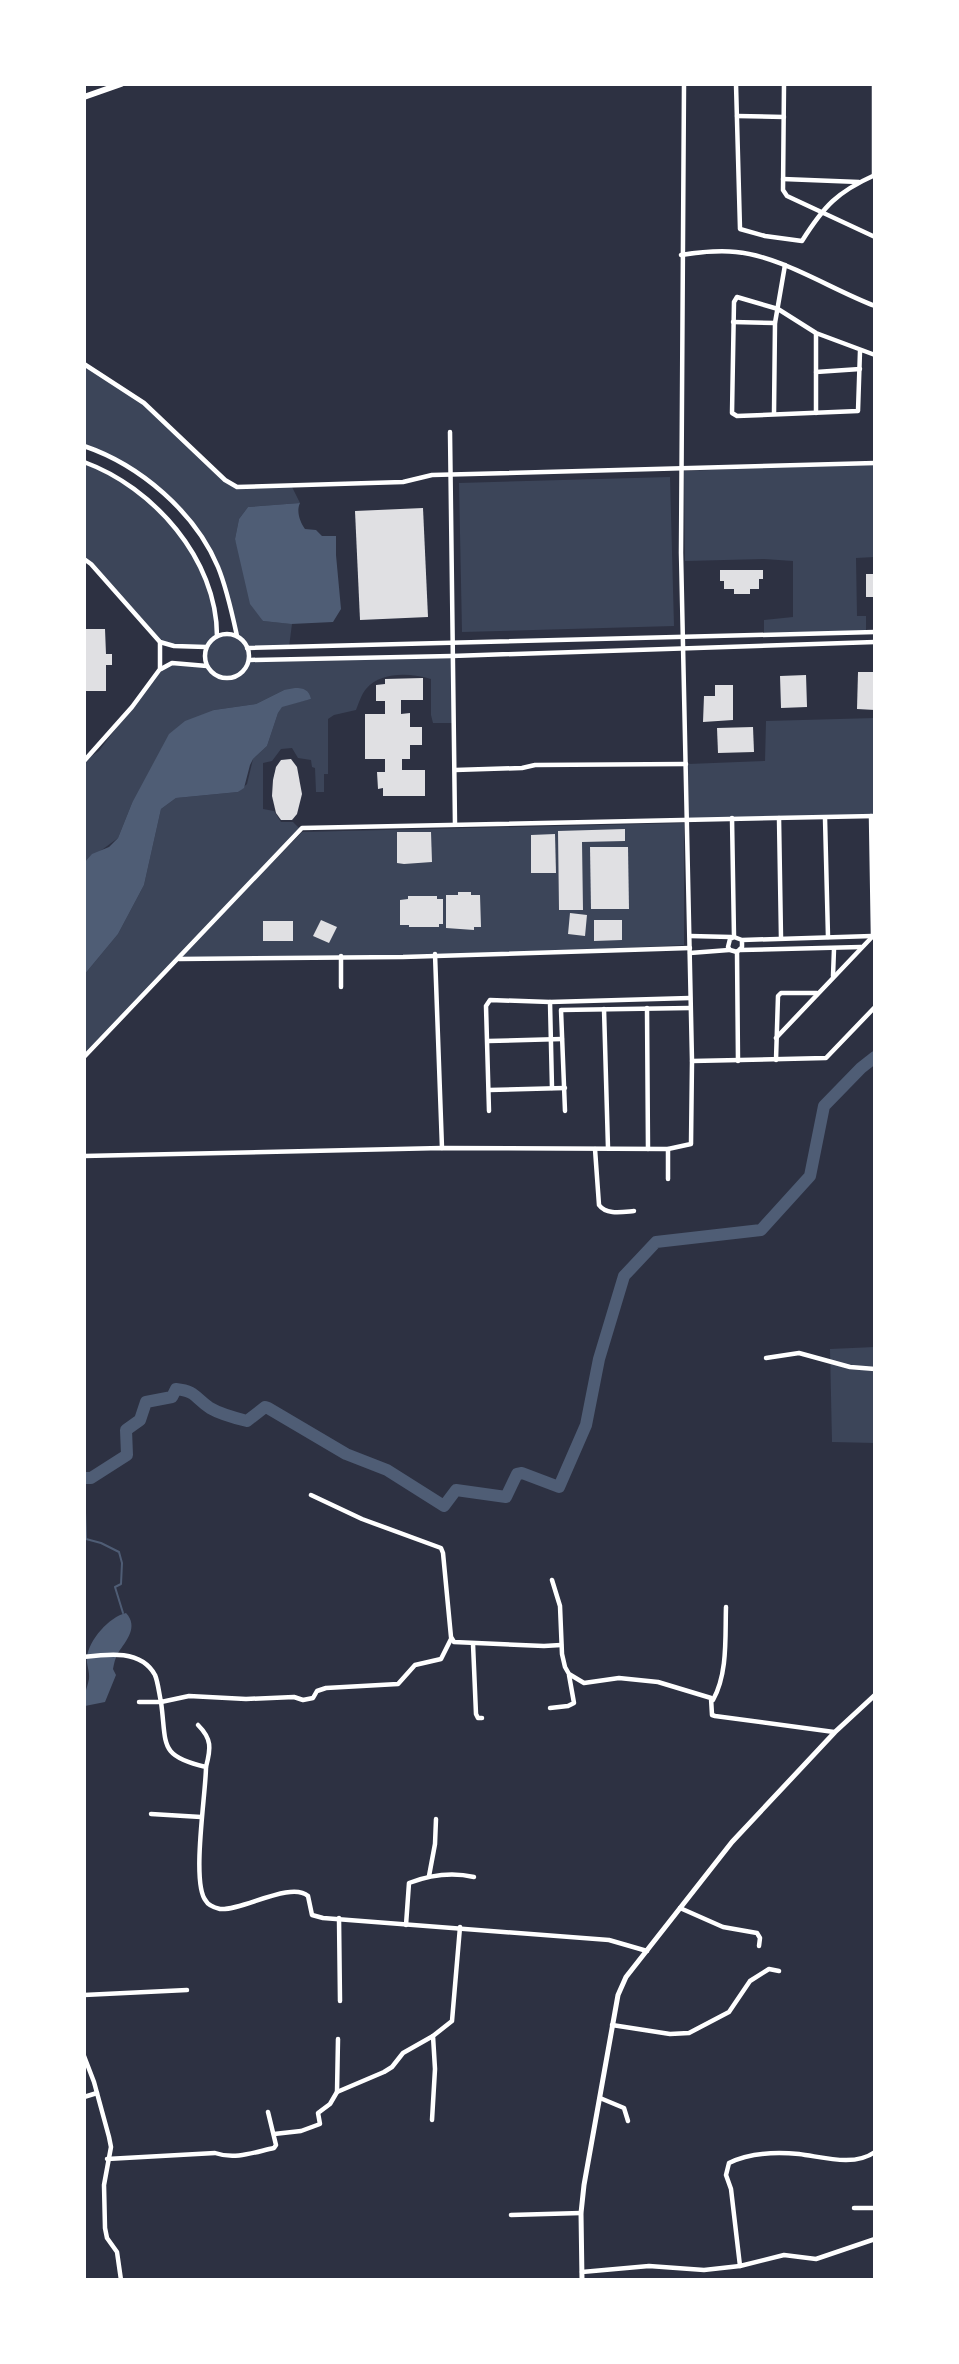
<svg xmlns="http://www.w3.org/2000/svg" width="959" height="2364" viewBox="0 0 959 2364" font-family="Barlow,sans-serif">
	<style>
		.green { fill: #3c4559 }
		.water { fill: #4f5d75 }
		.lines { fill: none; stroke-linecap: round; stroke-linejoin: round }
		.stream { stroke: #4f5d75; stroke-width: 2 }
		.river { stroke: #4f5d75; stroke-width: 12 }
		.building { fill: #e0e0e3 }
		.minor { stroke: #fff; stroke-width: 4.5 }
		.tertiary { stroke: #fff; stroke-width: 5 }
		.primary { stroke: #fff; stroke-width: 6 }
	</style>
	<rect width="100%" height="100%" fill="#2d3142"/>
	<g class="green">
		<path d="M 84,365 L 144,403 L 236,487 L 291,485 L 300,503 L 248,507 L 239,519 L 235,539 L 263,621 L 292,624 L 289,647 L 248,648 L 249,660 L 452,656 L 454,723 L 433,723 L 431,715 L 431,679 C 411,673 381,671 366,689 C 361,695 359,703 356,710 L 334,715 L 328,719 L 328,774 L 324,774 L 324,792 L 316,792 L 315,768 L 312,767 L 311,760 L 298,758 L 292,748 L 281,749 L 272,761 L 263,763 L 263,809 L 274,811 L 281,822 L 293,822 L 300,829 L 215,921 L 302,832 L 684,823 L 684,945 L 515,953 L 178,959 L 84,1057 L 84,975 L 118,934 L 144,885 L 161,809 L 176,798 L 238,792 L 247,784 L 253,759 L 267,746 L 278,713 L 282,706 L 311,699 L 284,690 L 256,704 L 214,710 L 132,803 L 118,838 L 84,863 L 84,761 L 99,751 L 160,669 L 172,663 L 207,665 L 206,647 L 174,646 L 160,642 L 84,559 L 84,462 L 140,492 L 182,538 L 204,575 L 212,596 L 217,635 L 237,635 L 218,566 L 196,529 L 173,503 L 140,473 L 84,446 Z"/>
		<path d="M 875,464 L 875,557 L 856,558 L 857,616 L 866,616 L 866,632 L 764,634 L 764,620 L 793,617 L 793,561 L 764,559 L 685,561 L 684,471 Z"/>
		<path d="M 670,477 L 674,626 L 462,632 L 459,483 Z"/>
		<path d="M 875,718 L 875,816 L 689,819 L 688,764 L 765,761 L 766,721 Z"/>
		<path d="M 875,1347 L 875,1443 L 832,1442 L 830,1349 Z"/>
	</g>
	<g class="water">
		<path d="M 300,503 C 296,511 300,522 305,529 L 316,530 L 322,536 L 336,536 L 336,555 L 341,609 L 333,622 L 291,624 L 263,621 L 250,604 L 235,539 L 239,519 L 248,507 Z"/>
		<path d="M 295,688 C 304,688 309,690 311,699 L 282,707 L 278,713 L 267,746 L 253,759 L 250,765 L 244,788 L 238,792 L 176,798 L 161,809 L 144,885 L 118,934 L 84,975 L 84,863 L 92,854 L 109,847 L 118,838 L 132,803 L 169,734 L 185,721 L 214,710 L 256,704 L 284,690 Z"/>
		<path d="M 126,1613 C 139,1627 126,1641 118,1653 C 115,1658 114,1664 113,1669 L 116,1675 L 105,1702 L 85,1706 C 83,1695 87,1689 89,1679 C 90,1672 86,1664 87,1657 C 89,1640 109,1617 126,1613 Z"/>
	</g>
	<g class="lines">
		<path class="stream" d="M 84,1485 L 86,1539 L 101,1543 L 119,1552 L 122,1563 L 121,1584 L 115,1587 L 123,1613"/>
		<path class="river" d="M 84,1478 L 91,1478 L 127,1455 L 126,1430 L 140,1420 L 146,1402 L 172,1397 L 176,1389 C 196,1391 195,1398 210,1408 C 220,1414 235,1418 247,1421 L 265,1407 L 268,1408 L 346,1454 L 387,1470 L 444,1506 L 456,1490 L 506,1497 L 517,1474 L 522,1473 L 559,1487 L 586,1425 L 599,1359 L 624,1276 L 656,1242 L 761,1230 L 810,1176 L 824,1106 L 861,1068 L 875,1057"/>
	</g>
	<g class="building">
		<path d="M 423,508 L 428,617 L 360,620 L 355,511 Z"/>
		<path d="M 720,570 L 763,570 L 763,579 L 759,579 L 759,589 L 750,589 L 750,594 L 734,594 L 734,589 L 724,589 L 724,581 L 720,581 Z"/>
		<rect x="866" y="574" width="9" height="23"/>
		<path d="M 84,629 L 105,629 L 106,654 L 112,654 L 112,665 L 106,665 L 106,691 L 84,691 Z"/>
		<path d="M 858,672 L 875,672 L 875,710 L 857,709 Z"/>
		<path d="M 806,675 L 807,707 L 781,708 L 780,676 Z"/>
		<path d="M 423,678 L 423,700 L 401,700 L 401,714 L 410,713 L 410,727 L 422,727 L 422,745 L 410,745 L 410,759 L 402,759 L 402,770 L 425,770 L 425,796 L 383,796 L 383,788 L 378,789 L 377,772 L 385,772 L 385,759 L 365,759 L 365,714 L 385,714 L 385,701 L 376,701 L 376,685 L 385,684 L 385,679 Z"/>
		<path d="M 715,685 L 733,685 L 733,720 L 703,722 L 704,696 L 715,696 Z"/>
		<path d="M 753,727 L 754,752 L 718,753 L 717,728 Z"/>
		<path d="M 291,759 L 297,767 L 302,794 L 297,814 L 292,820 L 281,820 L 276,813 L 272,796 L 273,780 L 276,767 L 281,760 Z"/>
		<path d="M 625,829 L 625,841 L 582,842 L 583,910 L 559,910 L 558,831 Z"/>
		<path d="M 397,832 L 431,832 L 432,862 L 404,864 L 397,863 Z"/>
		<path d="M 555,834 L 556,873 L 531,873 L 531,835 Z"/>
		<path d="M 590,847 L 628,847 L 629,909 L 591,909 Z"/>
		<path d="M 458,892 L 471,892 L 471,895 L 480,895 L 481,927 L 474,927 L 474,930 L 446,928 L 446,895 L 458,895 Z"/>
		<path d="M 408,896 L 437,896 L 437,899 L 443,899 L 443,924 L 439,924 L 439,927 L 409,927 L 409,925 L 400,925 L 400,900 L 408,899 Z"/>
		<path d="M 570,913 L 587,915 L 585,936 L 568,934 Z"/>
		<path d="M 321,920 L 337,927 L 329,943 L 313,936 Z"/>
		<path d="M 594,920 L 622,920 L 622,940 L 594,941 Z"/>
		<rect x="263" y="921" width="30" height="20"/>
	</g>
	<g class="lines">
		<g class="minor">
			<path d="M 736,84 L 740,229 L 765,236 L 802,241 C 824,206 837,192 875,175"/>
			<path d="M 784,84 L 783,190 L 787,196 L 875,237"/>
			<path d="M 737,116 L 784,117"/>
			<path d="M 874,175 L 874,84"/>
			<path d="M 783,179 L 859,182"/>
			<path d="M 681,255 C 700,252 718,250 736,252 C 781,256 832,290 875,306"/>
			<path d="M 733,322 L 775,323"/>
			<path d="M 816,334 L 816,413"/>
			<path d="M 860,351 L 858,411 L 737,416 L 732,413 L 734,302 L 737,297 L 778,309 L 816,333 L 875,355"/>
			<path d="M 84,364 L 144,403 L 225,480 L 237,487 L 403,482 L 432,475 L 875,463"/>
			<path d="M 816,372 L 860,369"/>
			<path d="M 774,413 L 775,323 L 785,265"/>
			<path d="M 450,432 L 455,824"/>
			<path d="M 84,446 C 140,465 195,512 218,567 C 227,589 232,613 237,636"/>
			<path d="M 84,462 C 153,487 217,559 217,636"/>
			<path d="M 84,559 L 91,564 L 160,642 L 160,669 L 132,707 L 84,761"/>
			<circle cx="227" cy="656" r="22"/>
			<path d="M 160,642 L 174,646 L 206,647"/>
			<path d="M 247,648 L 875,632"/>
			<path d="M 249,660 L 452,656 L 875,642"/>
			<path d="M 161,669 L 172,663 L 207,666"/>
			<path d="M 455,770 L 522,768 L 535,765 L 686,764"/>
			<path d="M 732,818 L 734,937"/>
			<path d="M 779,818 L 781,938"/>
			<path d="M 825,818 L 828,937"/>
			<path d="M 690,936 L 731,937"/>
			<path d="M 742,940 L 742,947 L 737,952 L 730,950 L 728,947 L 730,939 L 734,937 L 742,940 L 872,936"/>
			<path d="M 740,950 L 861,947"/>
			<path d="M 737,952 L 738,1061"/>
			<path d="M 690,953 L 729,950"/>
			<path d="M 435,954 L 442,1148"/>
			<path d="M 341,956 L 341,987"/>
			<path d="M 179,959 L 403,957 L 690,948"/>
			<path d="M 833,976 L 834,949"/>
			<path d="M 550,1002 L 690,998"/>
			<path d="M 647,1008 L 648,1149"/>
			<path d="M 604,1009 L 608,1148"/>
			<path d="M 776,1038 L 873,936 L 871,816"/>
			<path d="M 488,1041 L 562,1039"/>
			<path d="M 84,1057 L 302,828 L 875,816"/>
			<path d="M 776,1060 L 778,996 L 781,993 L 817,993"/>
			<path d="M 692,1061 L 826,1058 L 875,1007"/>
			<path d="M 489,1090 L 565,1088"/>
			<path d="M 489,1111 L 486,1006 L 490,1000 L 550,1002 L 552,1088"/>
			<path d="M 565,1111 L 561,1010 L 690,1008"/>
			<path d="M 595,1149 L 599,1205 C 606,1215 622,1212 634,1211"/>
			<path d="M 84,1156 L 442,1148 L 668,1149 L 691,1144 L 692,1061 L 681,553 L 684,84"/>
			<path d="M 668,1179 L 668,1149"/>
			<path d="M 766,1358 L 799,1353 L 850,1367 L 875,1369"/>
			<path d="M 311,1495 L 362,1519 L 441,1548 L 443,1553 L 451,1637 L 454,1642 L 544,1646 L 561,1645"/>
			<path d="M 552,1580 L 560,1606 L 562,1654 L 565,1667 L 569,1674 L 584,1683 L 619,1678 L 658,1682 L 711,1698 L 712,1715 L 715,1716 L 834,1732"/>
			<path d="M 473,1644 L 476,1714 L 478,1718 L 482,1718"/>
			<path d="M 84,1657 C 107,1654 141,1649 155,1675 C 158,1682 159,1693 161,1702 L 189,1696 L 246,1699 L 294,1697 L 303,1700 L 313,1698 L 317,1691 L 326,1688 L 398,1684 L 415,1665 L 441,1659 L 451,1639"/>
			<path d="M 713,1700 C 728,1673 725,1637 726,1607"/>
			<path d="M 139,1702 L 161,1702 C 167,1745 158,1756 206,1767 C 206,1793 191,1884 206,1901 C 208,1905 216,1908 220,1909 C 242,1911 291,1881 308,1896 L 312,1915 L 323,1918 L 609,1940 L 647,1951"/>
			<path d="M 550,1708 L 568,1706 L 574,1703 L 569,1675"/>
			<path d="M 198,1725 C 212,1739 211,1748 206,1767"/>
			<path d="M 151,1814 L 201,1817"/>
			<path d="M 429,1876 L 435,1844 L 436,1819"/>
			<path d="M 680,1908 L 723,1927 L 757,1933 L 760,1938 L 759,1946"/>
			<path d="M 339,1918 L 340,2001"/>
			<path d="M 406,1925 L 409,1883 C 430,1875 452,1872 474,1877"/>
			<path d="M 84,1995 L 187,1990"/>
			<path d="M 612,2025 L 670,2034 L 689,2033 L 729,2012 L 750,1981 L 769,1969 L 779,1971"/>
			<path d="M 84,2056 L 94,2082 L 109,2137 L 111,2147 L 104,2185 L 105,2228 L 107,2238 L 117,2252 L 121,2280"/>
			<path d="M 337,2092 L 384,2072 L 392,2067 L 403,2053 L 433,2036"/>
			<path d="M 84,2097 L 97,2093"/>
			<path d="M 600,2098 L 624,2108 L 628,2121"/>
			<path d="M 432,2120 L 435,2069 L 433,2036 L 452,2021 L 460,1927"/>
			<path d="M 274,2134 L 301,2131 L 320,2124 L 318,2113 L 330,2104 L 337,2092 L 338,2039"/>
			<path d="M 107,2159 L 215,2153 C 235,2160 255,2152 274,2148 L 276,2145 L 268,2112"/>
			<path d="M 854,2208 L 875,2208"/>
			<path d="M 511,2215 L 581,2213"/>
			<path d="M 740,2266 L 731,2189 L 726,2175 L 729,2163 C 749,2153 777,2152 799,2154 C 823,2157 854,2167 875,2152"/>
			<path d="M 582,2272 L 649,2266 L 704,2270 L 740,2266 L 784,2255 L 816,2259 L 875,2239"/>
		</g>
		<path class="tertiary" d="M 582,2280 L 581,2213 L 584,2185 L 618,1995 L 626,1977 L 732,1842 L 835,1732 L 875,1695"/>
		<path class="primary" d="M 84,97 L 121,84"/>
	</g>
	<rect width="959" height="2364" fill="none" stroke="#ffffff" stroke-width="172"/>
</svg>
